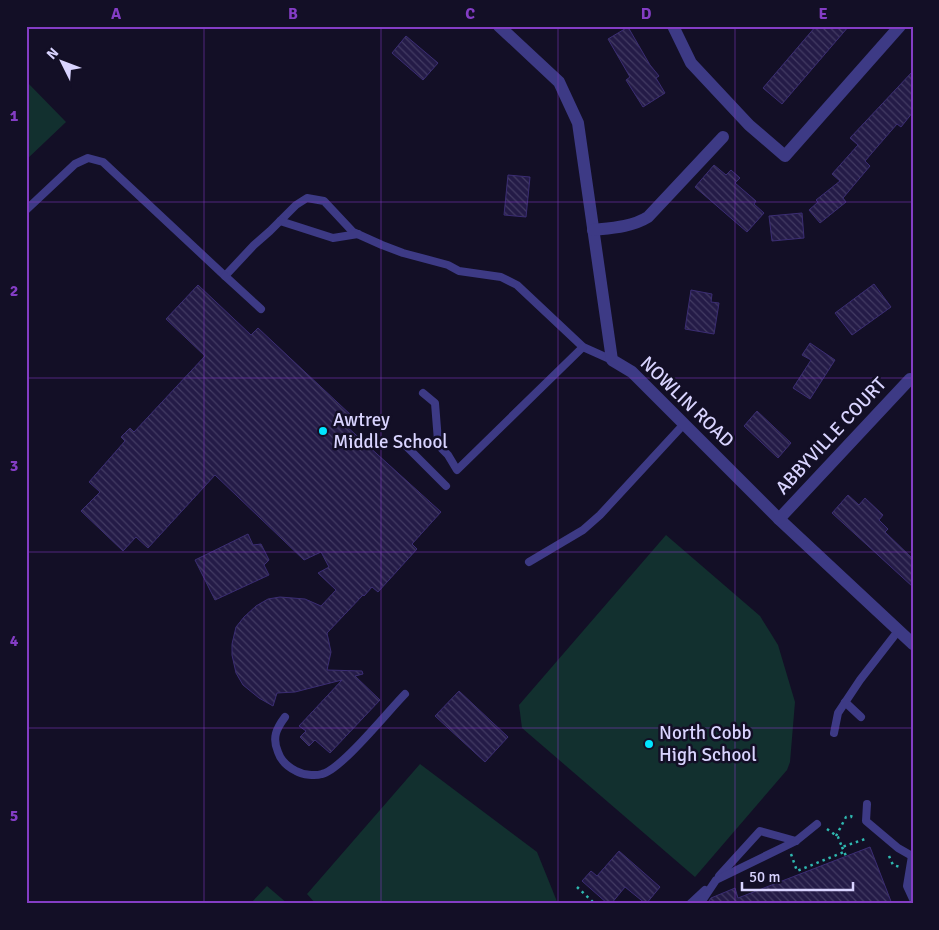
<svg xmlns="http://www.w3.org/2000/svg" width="939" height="930" viewBox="0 0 939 930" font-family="Signika,sans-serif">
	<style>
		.pitch { fill: #12302f }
		.building { fill: url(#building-back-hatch); stroke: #3b2d73 }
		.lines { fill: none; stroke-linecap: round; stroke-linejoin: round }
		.path { stroke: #2fb8b0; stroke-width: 2.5; stroke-dasharray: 2.5 4; stroke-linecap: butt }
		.lane { stroke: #3d3a85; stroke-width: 8 }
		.street { stroke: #3d3a85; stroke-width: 12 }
		.grid { fill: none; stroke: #843dc5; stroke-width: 1; stroke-opacity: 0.55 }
		.poi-dot { fill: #00e5ff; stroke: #130f26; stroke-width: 2 }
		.labels { text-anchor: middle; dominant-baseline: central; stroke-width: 5; stroke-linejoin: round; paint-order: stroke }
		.street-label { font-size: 19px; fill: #d9d4ff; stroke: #130f26 }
		.poi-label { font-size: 19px; fill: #d9d4ff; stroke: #130f26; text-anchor: start }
		.neatline { fill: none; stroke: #843dc5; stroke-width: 2 }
		.grid-label { font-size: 16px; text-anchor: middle; font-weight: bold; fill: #843dc5 }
	</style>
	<defs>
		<pattern id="building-back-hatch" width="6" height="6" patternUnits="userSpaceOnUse" patternTransform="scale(1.25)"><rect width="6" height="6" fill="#241b47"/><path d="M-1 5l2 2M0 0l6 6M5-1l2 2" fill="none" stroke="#433b63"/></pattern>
	</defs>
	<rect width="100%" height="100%" fill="#130f26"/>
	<g class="pitch">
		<path d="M 26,81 L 66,122 L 26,160 Z"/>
		<path d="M 666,535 L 760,616 L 778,645 L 795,702 L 790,762 L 787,770 L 695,877 L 522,728 L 519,705 Z"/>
		<path d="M 420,764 L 537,852 L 558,904 L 316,904 L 307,894 Z"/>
		<path d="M 267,886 L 288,904 L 250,904 Z"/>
	</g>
	<g class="building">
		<path d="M 816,26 L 849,26 L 782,104 L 763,88 Z"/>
		<path d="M 628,27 L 650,65 L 659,76 L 656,78 L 665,93 L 643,107 L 626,80 L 630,77 L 608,39 Z"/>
		<path d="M 406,36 L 438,63 L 423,80 L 392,53 Z"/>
		<path d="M 913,71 L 913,112 L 901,127 L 897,124 L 865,161 L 870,166 L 843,198 L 846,202 L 820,223 L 809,210 L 818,202 L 816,200 L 840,181 L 832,174 L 858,145 L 850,138 Z"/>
		<path d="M 714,165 L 726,175 L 731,170 L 740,178 L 735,183 L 756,201 L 754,204 L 764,213 L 747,232 L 695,187 Z"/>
		<path d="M 508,175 L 530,177 L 526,217 L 504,215 Z"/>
		<path d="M 802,213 L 804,238 L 772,241 L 769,216 Z"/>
		<path d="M 874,284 L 891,307 L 852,335 L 835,313 Z"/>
		<path d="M 198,285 L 251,335 L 258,328 L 353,417 L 345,425 L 441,512 L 412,544 L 417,549 L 378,592 L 372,587 L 364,596 L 363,595 L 327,633 L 331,652 L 327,670 L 362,671 L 363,674 L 355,676 L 380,700 L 330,753 L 315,740 L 309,746 L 300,737 L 306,731 L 299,726 L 342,680 L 295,692 L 277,693 L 273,706 L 259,698 L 243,685 L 236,673 L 232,655 L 232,644 L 236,627 L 244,617 L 256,606 L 268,599 L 280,597 L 305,599 L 321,606 L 336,590 L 318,573 L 329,567 L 321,552 L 304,560 L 215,475 L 148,548 L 136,537 L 123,551 L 81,511 L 100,492 L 89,482 L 125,441 L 121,437 L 130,428 L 134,432 L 205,356 L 166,319 Z"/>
		<path d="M 691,290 L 712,294 L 711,302 L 719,303 L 714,334 L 685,329 Z"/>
		<path d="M 810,343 L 835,360 L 810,399 L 793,388 L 811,360 L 802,355 Z"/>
		<path d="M 757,411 L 791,443 L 778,458 L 744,426 Z"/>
		<path d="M 848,495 L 859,505 L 865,498 L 883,515 L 879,520 L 888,529 L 885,532 L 913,559 L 913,587 L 832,513 Z"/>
		<path d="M 248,534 L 253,545 L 261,544 L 269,560 L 264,565 L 269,575 L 215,600 L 195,560 Z"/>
		<path d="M 459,691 L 508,737 L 485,762 L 435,716 Z"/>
		<path d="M 870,847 L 892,904 L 707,904 L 711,898 L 735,888 L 738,898 Z"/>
		<path d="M 619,851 L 660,887 L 646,904 L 625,887 L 611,904 L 608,904 L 582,881 L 591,871 L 597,876 Z"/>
	</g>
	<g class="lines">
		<g class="path">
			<path d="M 827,829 L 838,837 L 842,847 L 868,838"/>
			<path d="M 836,836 L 846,817 L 851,817 L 852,814"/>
			<path d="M 842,847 L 846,856"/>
			<path d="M 791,854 L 797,871 L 844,852"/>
			<path d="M 889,856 L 893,865 L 900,867"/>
			<path d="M 577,887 L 595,904"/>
		</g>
		<g class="lane">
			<path d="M 26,210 L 75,164 L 88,158 L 103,162 L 225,276 L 254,245 L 270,231 L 296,205 L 307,198 L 324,201 L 353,232 L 382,245 L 403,253 L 448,265 L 459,271 L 501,277 L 517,285 L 583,347 L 612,360"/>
			<path d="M 280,221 L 333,238 L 358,234"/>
			<path d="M 225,276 L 261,309"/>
			<path d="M 423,393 L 435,403 L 438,441 L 442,449 L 448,455 L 457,470 L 583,347"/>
			<path d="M 403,443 L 446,486"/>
			<path d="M 529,562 L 583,530 L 600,515 L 684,424"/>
			<path d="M 845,702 L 861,717"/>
			<path d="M 285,717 C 276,729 272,738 278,752 C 281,761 288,767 296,771 C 303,775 315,776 322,774 C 341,770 389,710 405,694"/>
			<path d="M 834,733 L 838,713 L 860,680 L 898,631"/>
			<path d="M 867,804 L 866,821 L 898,848 L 912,856"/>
			<path d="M 912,856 L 907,886 L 913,899"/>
			<path d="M 719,876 L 760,831 L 796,841"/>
			<path d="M 690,904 L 705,890"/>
			<path d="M 700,904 L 716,880 L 796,841 L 817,824"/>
		</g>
		<g class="street">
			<path d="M 499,26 L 559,82 L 578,123 L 612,360 L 632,372 L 779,519 L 913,644"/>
			<path d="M 673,26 L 691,63 L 749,125 L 785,156 L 900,26"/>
			<path d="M 593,230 C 611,228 632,227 648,217 L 723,137"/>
			<path d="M 779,519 L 910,379"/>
		</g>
	</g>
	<path class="grid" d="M 204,26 L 204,904M 381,26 L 381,904M 558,26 L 558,904M 735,26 L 735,904M 26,202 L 913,202M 26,378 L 913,378M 26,552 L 913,552M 26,728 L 913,728"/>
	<g class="poi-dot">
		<circle cx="323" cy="431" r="5"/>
		<circle cx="649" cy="744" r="5"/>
	</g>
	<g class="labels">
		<g class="street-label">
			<text transform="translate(687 402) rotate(44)">NOWLIN ROAD</text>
			<text transform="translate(831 436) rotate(-47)">ABBYVILLE COURT</text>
		</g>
		<g class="poi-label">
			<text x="333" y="420">Awtrey<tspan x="333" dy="22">Middle School</tspan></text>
			<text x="659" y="733">North Cobb<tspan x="659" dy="22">High School</tspan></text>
		</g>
	</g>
	<rect width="939" height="930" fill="none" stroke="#130f26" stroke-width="55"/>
	<g transform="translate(62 62) rotate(312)" stroke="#130f26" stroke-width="4" paint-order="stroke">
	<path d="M0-4L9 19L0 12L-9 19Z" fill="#d9d4ff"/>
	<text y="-8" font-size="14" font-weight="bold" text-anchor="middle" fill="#d9d4ff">N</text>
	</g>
	<path d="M742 882v8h111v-8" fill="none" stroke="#d9d4ff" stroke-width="2.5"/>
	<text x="749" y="882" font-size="15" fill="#d9d4ff" stroke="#130f26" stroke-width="4" paint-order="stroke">50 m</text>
	<rect x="28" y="28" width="884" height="874" class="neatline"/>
	<g class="grid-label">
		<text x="116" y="19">A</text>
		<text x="293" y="19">B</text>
		<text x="470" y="19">C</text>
		<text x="646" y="19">D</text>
		<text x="823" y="19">E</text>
		<text x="14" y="121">1</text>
		<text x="14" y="296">2</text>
		<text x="14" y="471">3</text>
		<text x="14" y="646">4</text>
		<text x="14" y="821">5</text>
	</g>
</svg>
